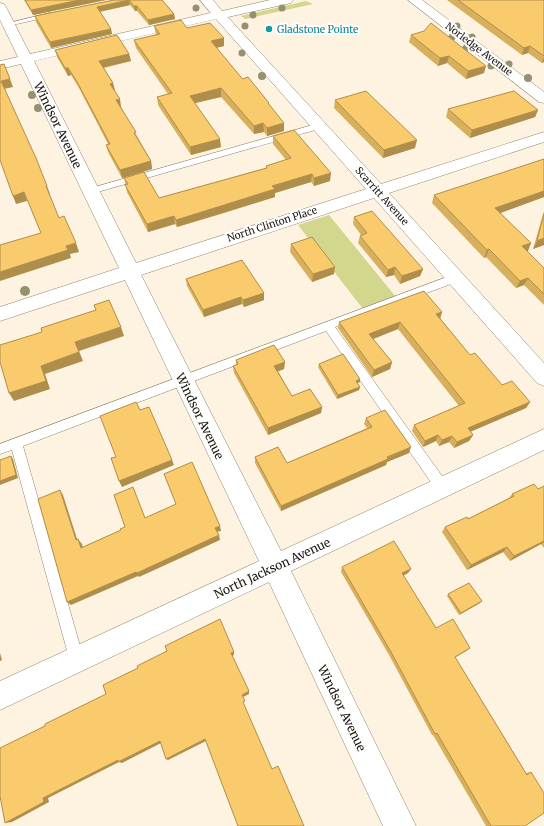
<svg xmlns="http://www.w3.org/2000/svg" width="544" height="826" viewBox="0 0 544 826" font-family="Merriweather,serif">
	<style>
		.green { fill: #d3d68d }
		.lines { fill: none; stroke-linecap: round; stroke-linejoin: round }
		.service-casing { stroke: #8f846e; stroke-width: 1 }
		.minor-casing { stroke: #8f846e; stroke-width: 1 }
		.tertiary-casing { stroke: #8f846e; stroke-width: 1 }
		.service { fill: #fff; fill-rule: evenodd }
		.minor { fill: #fff; fill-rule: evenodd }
		.tertiary { fill: #fff; fill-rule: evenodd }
		.tree { fill: #949070 }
		.wall { fill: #d7af5d }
		.shaded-wall { fill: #af8e4c }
		.building { fill: #facb6c; stroke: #af8e4c }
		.culture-dot { fill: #0f9aa8; stroke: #fff; stroke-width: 1.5 }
		.labels { text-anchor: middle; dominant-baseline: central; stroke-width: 4; stroke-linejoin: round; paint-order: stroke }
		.far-culture-label { font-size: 10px; fill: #0d838f; stroke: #fff; text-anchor: start }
		.far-street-label { font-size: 10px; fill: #1d1810; stroke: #fff }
		.street-label { font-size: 12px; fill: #1d1810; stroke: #fff }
	</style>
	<rect width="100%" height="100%" fill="#fdf3e0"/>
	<g class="green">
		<path d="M 306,1 L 313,4 L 245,19 L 241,16 Z"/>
		<path d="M 329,215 L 396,297 L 363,309 L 298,225 Z"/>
	</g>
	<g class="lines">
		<defs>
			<g id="service">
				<path d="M 50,13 L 52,14 L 52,16 L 8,26 L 5,24 Z"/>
				<path d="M 316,124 L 322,124 L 323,126 L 322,128 L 94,193 L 88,193 L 86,191 L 88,189 Z"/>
				<path d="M 455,274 L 459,275 L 460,278 L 459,281 L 335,327 L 447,483 L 448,487 L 447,491 L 442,493 L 437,491 L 326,331 L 23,446 L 84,660 L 81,665 L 76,668 L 71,665 L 12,450 L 0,454 L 0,444 Z"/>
			</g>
			<g id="minor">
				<path d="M 408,0 L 422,0 L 544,92 L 544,103 L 539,102 Z"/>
				<path d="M 0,3 L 4,4 L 6,7 L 30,54 L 219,11 L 223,12 L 381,184 L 544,132 L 544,142 L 389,193 L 544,363 L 544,386 L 537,383 L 374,198 L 141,275 L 281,551 L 544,429 L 544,450 L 291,571 L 416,826 L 383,826 L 269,582 L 0,710 L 0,681 L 259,561 L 125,280 L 0,321 L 0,307 L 119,268 L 21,64 L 0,69 L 0,61 L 18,57 L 0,20 ZM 216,19 L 366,189 L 136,263 L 34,61 Z"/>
			</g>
			<path id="tertiary" d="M 200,0 L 213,0 L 222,11 L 270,0 L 293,0 L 291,3 L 219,19 L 215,18 Z"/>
		</defs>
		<use href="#service" class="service-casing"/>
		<use href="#minor" class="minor-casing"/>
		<use href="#tertiary" class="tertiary-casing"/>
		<use href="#service" class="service"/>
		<use href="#minor" class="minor"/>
		<use href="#tertiary" class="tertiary"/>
	</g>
	<g class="tree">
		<circle cx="196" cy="8" r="3.5"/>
		<circle cx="282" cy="8" r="3.5"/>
		<circle cx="253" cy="15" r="3.5"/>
		<circle cx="245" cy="26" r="3.5"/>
		<circle cx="457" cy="26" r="3.5"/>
		<circle cx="452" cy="37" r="3.5"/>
		<circle cx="472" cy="37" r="3.5"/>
		<circle cx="466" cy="48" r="3.5"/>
		<circle cx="242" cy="53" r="3.5"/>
		<circle cx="509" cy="64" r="3.5"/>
		<circle cx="491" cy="66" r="3.5"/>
		<circle cx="262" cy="76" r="4"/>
		<circle cx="528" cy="78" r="4"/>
		<circle cx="32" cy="95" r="4"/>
		<circle cx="38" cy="108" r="4"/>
		<circle cx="25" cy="291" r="5"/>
	</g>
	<g class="wall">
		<path d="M 24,0 L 106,0 L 33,15 Z"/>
		<path d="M 114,0 L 162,0 L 174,14 L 175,19 L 149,25 L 137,11 L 135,11 L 130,5 L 100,12 L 111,29 L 112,34 L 51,48 L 36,22 L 35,16 Z"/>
		<path d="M 447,0 L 544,0 L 544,62 L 542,63 L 528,53 L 522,55 Z"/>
		<path d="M 154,26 L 187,28 L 224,38 L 224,46 L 216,48 L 240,76 L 269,103 L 269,104 L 284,131 L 267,136 L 264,132 L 254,134 L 221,97 L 195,103 L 221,147 L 191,155 L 158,105 L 157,97 L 168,94 L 136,48 L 134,40 L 156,35 Z"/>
		<path d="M 411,35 L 484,73 L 466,79 L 447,63 L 438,66 L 409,42 Z"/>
		<path d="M 55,50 L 129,54 L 131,61 L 104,68 L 113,83 L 115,91 L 121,107 L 151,161 L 152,169 L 122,178 L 108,152 L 106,145 L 108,144 L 79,88 L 71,75 L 68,76 L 57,57 Z"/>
		<path d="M 335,100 L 415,148 L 383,158 L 334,108 Z"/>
		<path d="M 448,109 L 538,110 L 535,117 L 470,138 L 446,117 Z"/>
		<path d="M 273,136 L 330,181 L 314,186 L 311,182 L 275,193 L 275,197 L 221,214 L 177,227 L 175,224 L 148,232 L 127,192 L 124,178 L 159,198 L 266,168 L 266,166 L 286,160 L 273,144 Z"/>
		<path d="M 434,195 L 544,197 L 500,213 L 528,251 L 527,251 L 544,268 L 544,305 L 524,285 L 516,288 L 486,257 L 484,258 L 432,203 Z"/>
		<path d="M 544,211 L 544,245 L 533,249 L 543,214 Z"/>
		<path d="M 354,217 L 423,269 L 420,276 L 400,284 L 394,275 L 386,277 L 358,243 L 360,236 L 361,235 L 353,224 Z"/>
		<path d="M 291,244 L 334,274 L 312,282 L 290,252 Z"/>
		<path d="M 186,279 L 264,293 L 264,300 L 244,307 L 242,304 L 204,317 L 187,286 Z"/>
		<path d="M 442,312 L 440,318 L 470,355 L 502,385 L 530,402 L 526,408 L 470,432 L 473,435 L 469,441 L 454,448 L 449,442 L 439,446 L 436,441 L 423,447 L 412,431 L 414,425 L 459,406 L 398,329 L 373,339 L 392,362 L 390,369 L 372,377 L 338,328 L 339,322 Z"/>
		<path d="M 236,360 L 285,362 L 284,369 L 278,371 L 292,396 L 322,407 L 321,413 L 268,435 L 234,373 L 233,366 L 236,365 Z"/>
		<path d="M 319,364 L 360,382 L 357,383 L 360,387 L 359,390 L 337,399 L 318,367 Z"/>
		<path d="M 366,418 L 409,453 L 387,462 L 386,465 L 281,511 L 255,463 L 255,457 L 287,463 L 367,428 L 364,424 Z"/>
		<path d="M 544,486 L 544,548 L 541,544 L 510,561 L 503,552 L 467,570 L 442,532 L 445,527 L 468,519 L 509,498 L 512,494 L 538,489 Z"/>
		<path d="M 342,567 L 411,569 L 408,573 L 403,576 L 436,628 L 470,648 L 466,651 L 455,657 L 526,773 L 531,772 L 525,826 L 486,826 L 433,735 L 432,735 L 389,655 L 341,572 Z"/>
		<path d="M 448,594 L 480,603 L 459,615 L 447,596 Z"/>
	</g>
	<g class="shaded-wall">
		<path d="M 80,0 L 106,0 L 33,15 L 31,10 Z"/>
		<path d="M 129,0 L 130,5 L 98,12 L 97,7 Z"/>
		<path d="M 134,6 L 137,6 L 137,11 L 135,11 Z"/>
		<path d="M 174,14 L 175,19 L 149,25 L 148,20 Z"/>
		<path d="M 111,29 L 112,34 L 51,48 L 50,42 Z"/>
		<path d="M 224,38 L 224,46 L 211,49 L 211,41 Z"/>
		<path d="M 530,46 L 528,53 L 522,55 L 524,48 Z"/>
		<path d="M 129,54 L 131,61 L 101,68 L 99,61 Z"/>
		<path d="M 449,56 L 447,63 L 438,66 L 440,58 Z"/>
		<path d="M 544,57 L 544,62 L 542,63 Z"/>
		<path d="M 486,66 L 484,73 L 466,79 L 468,71 Z"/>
		<path d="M 65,68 L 68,68 L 71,75 L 68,76 Z"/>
		<path d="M 10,79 L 13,87 L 4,89 L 1,81 Z"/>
		<path d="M 113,83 L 115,91 L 112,92 L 110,84 Z"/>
		<path d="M 221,88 L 221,97 L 191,104 L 190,96 Z"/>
		<path d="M 120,99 L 121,107 L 118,108 L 116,100 Z"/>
		<path d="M 538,110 L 535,117 L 470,138 L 472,130 Z"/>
		<path d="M 263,123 L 264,132 L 254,134 L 254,126 Z"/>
		<path d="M 284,123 L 284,131 L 267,136 L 267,128 Z"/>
		<path d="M 220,139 L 221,147 L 191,155 L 190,147 Z"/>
		<path d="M 417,140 L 415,148 L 383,158 L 384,150 Z"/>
		<path d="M 151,161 L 152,169 L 122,178 L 120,170 Z"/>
		<path d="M 331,173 L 330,181 L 314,186 L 314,178 Z"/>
		<path d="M 312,174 L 311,182 L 275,193 L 275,197 L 177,227 L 176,220 L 272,186 Z"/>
		<path d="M 46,186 L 47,186 L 50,194 L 49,195 Z"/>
		<path d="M 544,191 L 544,197 L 492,216 L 495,208 Z"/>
		<path d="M 24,192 L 27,201 L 16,204 L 13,196 Z"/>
		<path d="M 174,216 L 175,224 L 148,232 L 147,224 Z"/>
		<path d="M 544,238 L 544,245 L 533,249 L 537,241 Z"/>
		<path d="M 76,243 L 79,252 L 70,254 L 71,258 L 0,281 L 0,272 L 66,246 Z"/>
		<path d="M 531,243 L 528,251 L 519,254 L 522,246 Z"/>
		<path d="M 489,249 L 486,257 L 484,258 L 487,250 Z"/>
		<path d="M 335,267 L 334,274 L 312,282 L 313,274 Z"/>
		<path d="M 395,267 L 394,275 L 386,277 L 388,270 Z"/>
		<path d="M 423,269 L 420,276 L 400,284 L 402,276 Z"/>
		<path d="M 528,278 L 524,285 L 516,288 L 520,281 Z"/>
		<path d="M 264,293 L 264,300 L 244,307 L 243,300 Z"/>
		<path d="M 241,297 L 242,304 L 204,317 L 203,310 Z"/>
		<path d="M 442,312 L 440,319 L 436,314 Z"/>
		<path d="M 400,322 L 398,329 L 368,341 L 369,334 Z"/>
		<path d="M 121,327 L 124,336 L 79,351 L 83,361 L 45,374 L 50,389 L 14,401 L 9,393 L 41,366 L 75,342 Z"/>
		<path d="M 285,362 L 284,369 L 274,373 L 274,366 Z"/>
		<path d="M 392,362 L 390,369 L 372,377 L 374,370 Z"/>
		<path d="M 360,379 L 360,382 L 355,384 L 356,381 Z"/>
		<path d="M 360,387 L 359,390 L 337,399 L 338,395 Z"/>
		<path d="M 530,402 L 526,408 L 465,434 L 468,428 Z"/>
		<path d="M 322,407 L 321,413 L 268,435 L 268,428 Z"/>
		<path d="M 438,435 L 436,441 L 423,447 L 425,441 Z"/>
		<path d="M 473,435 L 469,441 L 454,448 L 457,442 Z"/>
		<path d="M 452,436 L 449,442 L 439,446 L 442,440 Z"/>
		<path d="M 411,447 L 409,453 L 387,462 L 386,465 L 281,511 L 281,506 Z"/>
		<path d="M 11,456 L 13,459 L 18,478 L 0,485 L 0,481 Z"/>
		<path d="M 172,460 L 174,465 L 122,487 L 119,481 Z"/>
		<path d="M 60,490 L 63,495 L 79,545 L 76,540 Z"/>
		<path d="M 220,526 L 221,531 L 216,532 L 215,528 Z"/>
		<path d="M 219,535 L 220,540 L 139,577 L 138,576 L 71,605 L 67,602 Z"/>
		<path d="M 78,539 L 82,544 L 84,552 L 81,548 Z"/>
		<path d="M 544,541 L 544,542 L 541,544 L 510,561 L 514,556 Z"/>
		<path d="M 507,547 L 503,552 L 467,570 L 471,565 Z"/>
		<path d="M 411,569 L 408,573 L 399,578 L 402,573 Z"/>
		<path d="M 482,601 L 480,603 L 459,615 L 461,613 Z"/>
		<path d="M 470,648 L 466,651 L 451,660 L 455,657 Z"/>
		<path d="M 234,652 L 234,655 L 232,656 L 231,653 Z"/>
		<path d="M 0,653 L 2,660 L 0,661 Z"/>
		<path d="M 249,691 L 249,694 L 243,697 L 242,695 Z"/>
		<path d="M 205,739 L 206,741 L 168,760 L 166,759 Z"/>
		<path d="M 160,741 L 163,742 L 122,763 L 119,762 L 48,798 L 49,802 L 12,822 L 5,823 L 43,798 L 118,760 Z"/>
	</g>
	<g class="building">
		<path d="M 25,0 L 80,0 L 31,10 Z"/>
		<path d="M 114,0 L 162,0 L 174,14 L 148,20 L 137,6 L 134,6 L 129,0 L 97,7 L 111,29 L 50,42 L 35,16 Z"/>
		<path d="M 458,0 L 544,0 L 544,56 L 530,46 L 524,48 Z"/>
		<path d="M 181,20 L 187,28 L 210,23 L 224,38 L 211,41 L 240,76 L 243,79 L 248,77 L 269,103 L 268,103 L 284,123 L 267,128 L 263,123 L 254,126 L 221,88 L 190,96 L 220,139 L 190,147 L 157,97 L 172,93 L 134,40 L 160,34 L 154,26 Z"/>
		<path d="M 431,23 L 486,66 L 468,71 L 449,56 L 440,58 L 411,35 L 424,31 Z"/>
		<path d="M 117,35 L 129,54 L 99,61 L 113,83 L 110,84 L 120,99 L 116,100 L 136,132 L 134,133 L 151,161 L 120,170 L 106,145 L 110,144 L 76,80 L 68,68 L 65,68 L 55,50 Z"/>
		<path d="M 4,64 L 10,79 L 1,81 L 36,158 L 47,186 L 46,186 L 59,218 L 64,216 L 76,243 L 66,246 L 68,250 L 0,272 L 0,245 L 41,233 L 24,192 L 13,196 L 0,160 L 0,65 Z"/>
		<path d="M 366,91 L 417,140 L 384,150 L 335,100 Z"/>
		<path d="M 514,91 L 538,110 L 472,130 L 448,109 Z"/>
		<path d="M 294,130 L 331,173 L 314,178 L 312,174 L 272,186 L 275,189 L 221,206 L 176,220 L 174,216 L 147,224 L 125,185 L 128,184 L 124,178 L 144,172 L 159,198 L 267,168 L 266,166 L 291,158 L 273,136 Z"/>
		<path d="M 544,159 L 544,191 L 495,208 L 531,243 L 522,246 L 544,268 L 544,294 L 528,278 L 520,281 L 489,249 L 487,250 L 434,195 Z"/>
		<path d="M 372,211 L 423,269 L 402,276 L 395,267 L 388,270 L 360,236 L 367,233 L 354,217 Z"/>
		<path d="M 544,214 L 544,238 L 537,241 Z"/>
		<path d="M 312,237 L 335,267 L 313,274 L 291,244 Z"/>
		<path d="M 242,260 L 264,293 L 243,300 L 241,297 L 203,310 L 186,279 Z"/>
		<path d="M 424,291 L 442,312 L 436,314 L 470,355 L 475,353 L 502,385 L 512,381 L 530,402 L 468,428 L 473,435 L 457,442 L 452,436 L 442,440 L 438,435 L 425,441 L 414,425 L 465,403 L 400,322 L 369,334 L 392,362 L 374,370 L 339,322 Z"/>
		<path d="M 109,300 L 121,327 L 75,342 L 79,352 L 41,366 L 46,381 L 9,393 L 0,362 L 0,345 L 42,332 L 41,328 L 96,310 L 94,305 Z"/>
		<path d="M 274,345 L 285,362 L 274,366 L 292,396 L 310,389 L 322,407 L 268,428 L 233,366 L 238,364 L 236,360 Z"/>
		<path d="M 343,354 L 360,379 L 356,381 L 360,387 L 338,395 L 319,364 Z"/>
		<path d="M 136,402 L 140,410 L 149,407 L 172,460 L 119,481 L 111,458 L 116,457 L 100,416 Z"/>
		<path d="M 385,410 L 411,447 L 387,457 L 388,459 L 281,506 L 255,457 L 278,447 L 287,463 L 372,427 L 366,418 Z"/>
		<path d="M 11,456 L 16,475 L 0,481 L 0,460 Z"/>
		<path d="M 192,462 L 220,526 L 215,528 L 219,535 L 137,573 L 136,572 L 67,602 L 38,499 L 60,490 L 76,540 L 78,539 L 81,548 L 121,530 L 120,529 L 125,527 L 114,495 L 133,487 L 145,518 L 176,504 L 164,474 Z"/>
		<path d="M 534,484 L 538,489 L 544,486 L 544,541 L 514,556 L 507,547 L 471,565 L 445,527 L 467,517 L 468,519 L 514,496 L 512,494 Z"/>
		<path d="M 394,541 L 411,569 L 402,573 L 436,628 L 453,619 L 470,648 L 455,657 L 527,775 L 531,772 L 544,793 L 544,813 L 525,826 L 491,826 L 437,733 L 435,734 L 391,652 L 342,567 Z"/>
		<path d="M 469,583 L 482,601 L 461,613 L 448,594 Z"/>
		<path d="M 220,619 L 234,652 L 231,653 L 249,691 L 242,695 L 245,701 L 243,702 L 272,769 L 278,766 L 304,826 L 238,826 L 205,739 L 166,759 L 160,741 L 118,762 L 118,760 L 43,798 L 44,802 L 5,823 L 0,796 L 0,748 L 45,726 L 45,724 L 106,694 L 103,685 L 138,668 L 137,666 L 167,651 L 165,646 Z"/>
	</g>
	<circle class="culture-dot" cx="269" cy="29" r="4"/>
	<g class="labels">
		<g class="far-culture-label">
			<text x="277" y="29">Gladstone Pointe</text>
		</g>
		<g class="far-street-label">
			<text transform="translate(479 49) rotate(37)">Norledge Avenue</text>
			<text transform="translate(382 196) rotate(48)">Scarritt Avenue</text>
			<text transform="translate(272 224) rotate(-18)">North Clinton Place</text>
		</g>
		<g class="street-label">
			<text transform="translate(58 125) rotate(64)">Windsor Avenue</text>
			<text transform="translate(200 416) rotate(64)">Windsor Avenue</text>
			<text transform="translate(272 568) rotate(-25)">North Jackson Avenue</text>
			<text transform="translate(342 708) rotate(64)">Windsor Avenue</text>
		</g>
	</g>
</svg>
